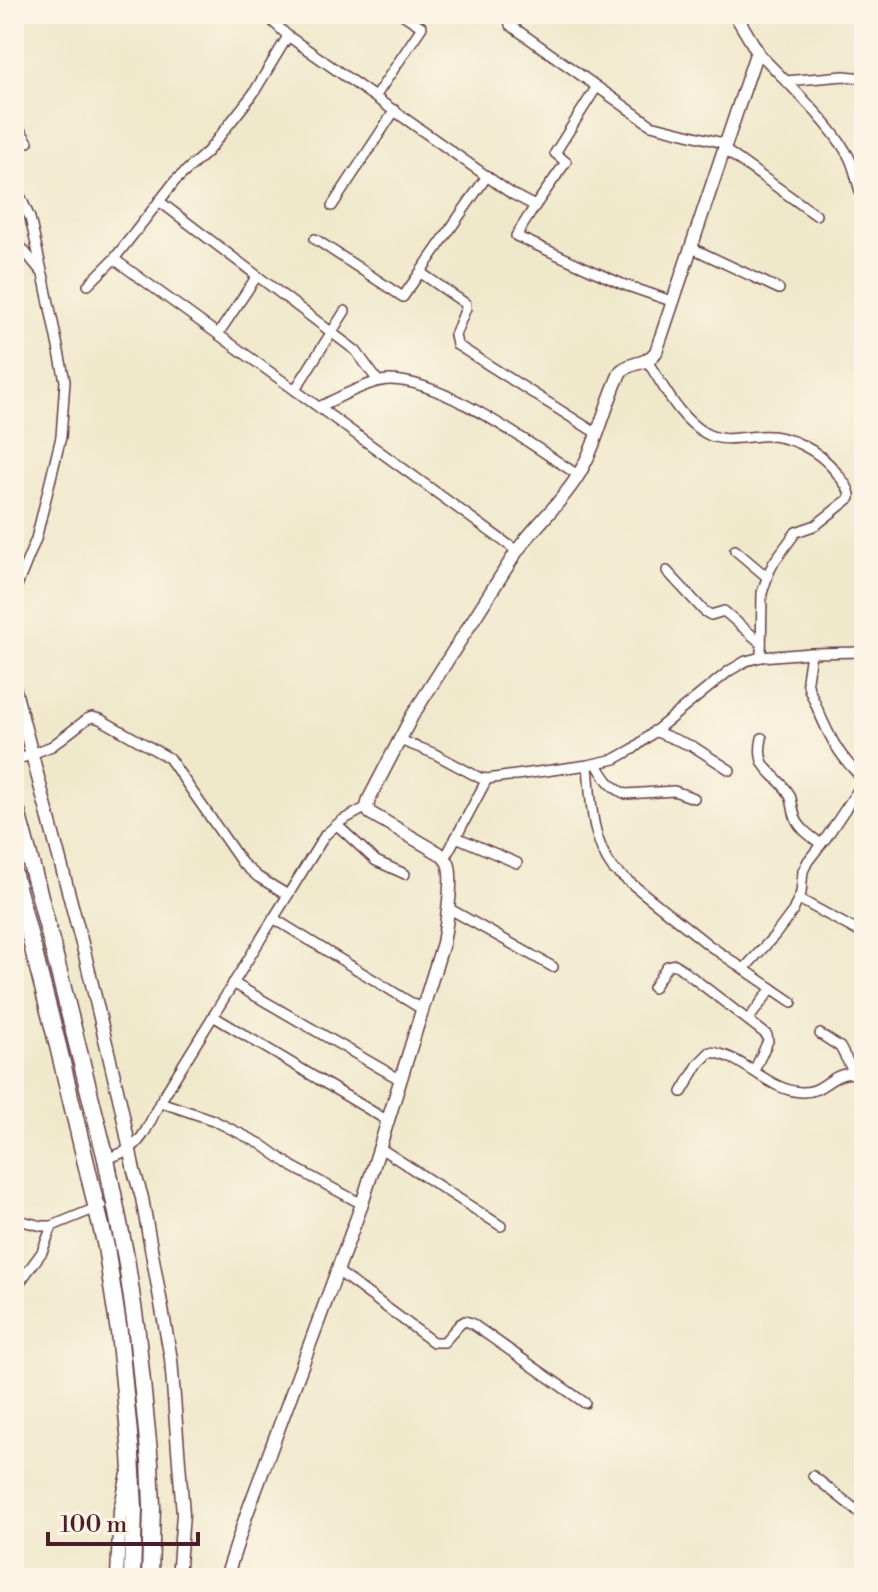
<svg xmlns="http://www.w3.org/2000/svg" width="878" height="1592" viewBox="0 0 878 1592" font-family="'Libre Bodoni',serif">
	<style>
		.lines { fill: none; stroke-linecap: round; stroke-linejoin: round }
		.street-casing { stroke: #633d43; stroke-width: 12 }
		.secondary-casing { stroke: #633d43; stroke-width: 15 }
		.highway-casing { stroke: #633d43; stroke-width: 19 }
		.street { stroke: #fff; stroke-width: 9 }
		.secondary { stroke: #fff; stroke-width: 12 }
		.highway { stroke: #fff; stroke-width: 16 }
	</style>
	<rect width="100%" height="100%" fill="#fcf5e5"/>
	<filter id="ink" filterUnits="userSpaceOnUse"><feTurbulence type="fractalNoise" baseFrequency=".0125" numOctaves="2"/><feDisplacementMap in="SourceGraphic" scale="16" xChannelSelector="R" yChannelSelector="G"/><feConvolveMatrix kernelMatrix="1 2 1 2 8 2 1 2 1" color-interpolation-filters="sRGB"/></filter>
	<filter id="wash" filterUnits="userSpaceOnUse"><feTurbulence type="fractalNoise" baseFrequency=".006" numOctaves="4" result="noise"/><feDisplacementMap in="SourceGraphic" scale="32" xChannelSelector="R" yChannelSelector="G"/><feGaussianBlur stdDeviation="1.8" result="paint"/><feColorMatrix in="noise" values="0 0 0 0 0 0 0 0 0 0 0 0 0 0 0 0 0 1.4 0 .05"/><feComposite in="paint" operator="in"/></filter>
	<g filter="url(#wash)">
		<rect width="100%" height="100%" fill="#efe8cb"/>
	</g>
	<g filter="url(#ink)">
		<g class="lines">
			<defs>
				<g id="street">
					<path d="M 517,14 L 510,25 L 651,125 L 727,144"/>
					<path d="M 288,36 L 512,194 L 535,206 L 516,236 L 622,284 L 674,302"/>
					<path d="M 757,51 C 785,81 828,120 848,155 C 856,169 857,187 864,202"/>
					<path d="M 785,81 L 844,76 L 864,78"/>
					<path d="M 375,97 L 422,27 L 402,14"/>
					<path d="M 14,121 L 28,142"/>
					<path d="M 725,150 L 816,215"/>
					<path d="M 14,182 L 30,218 L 42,271"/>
					<path d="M 159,201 L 356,351 L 378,381"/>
					<path d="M 332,206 L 395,110"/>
					<path d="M 535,206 L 566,162 L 555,153 L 596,88"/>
					<path d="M 315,239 L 403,297 L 487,176"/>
					<path d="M 14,245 L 21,247 L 43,274 L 65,381 L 61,437 L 36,539 L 14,593"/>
					<path d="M 692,248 L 779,289"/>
					<path d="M 114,259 L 517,551"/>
					<path d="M 421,273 L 466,304 L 466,308 L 455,335 L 457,345 L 596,433"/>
					<path d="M 88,285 L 114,259 L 175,181 L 208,151 L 253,94 L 288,36 L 270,19 L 271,14"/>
					<path d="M 218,334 L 257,276"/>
					<path d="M 647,361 C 664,386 678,418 705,433 C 722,443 742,437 760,436 C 788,434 819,450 836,472 C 842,480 851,489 850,498 L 816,525 L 796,532 L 774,562 L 769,572 L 762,593 L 761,657"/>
					<path d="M 295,390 L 345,311"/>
					<path d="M 319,407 C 336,399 363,384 381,381 C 431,371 535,447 578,475"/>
					<path d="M 735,550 L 767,577"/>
					<path d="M 667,571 L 704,611 L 711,615 L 724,611 L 761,643"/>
					<path d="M 654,731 L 694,747 L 730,770"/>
					<path d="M 762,738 C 755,770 773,770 788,792 C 793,799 792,808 795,816 C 798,828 812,837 821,844"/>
					<path d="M 400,740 L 433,753 L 480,778 L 487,779 L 588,765 L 615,759 L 633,749 L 729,671 L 746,661 L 761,657 L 811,653 L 864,652"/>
					<path d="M 14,761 L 52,746 L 87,719 L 92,717 L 100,719 L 169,758 L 242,863 L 258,877 L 288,895"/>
					<path d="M 597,764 C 604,777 611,788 626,794 L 674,791 L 694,798"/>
					<path d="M 588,765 C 591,801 591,839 613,869 L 710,946 L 792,1002"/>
					<path d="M 337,825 L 376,861 L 405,874"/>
					<path d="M 456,837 L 517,863"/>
					<path d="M 445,858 L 487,779"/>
					<path d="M 799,899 L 863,934"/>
					<path d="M 448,908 L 553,967"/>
					<path d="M 273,918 L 423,1010"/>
					<path d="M 744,969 L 775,935 L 793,911 L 801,893 L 803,871 L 808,861 L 826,838 L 862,784 C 861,774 854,771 848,763 C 830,742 820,714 809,689 L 807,680 L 811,653"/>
					<path d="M 233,983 L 401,1080"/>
					<path d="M 653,988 L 667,966 L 675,964 L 767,1035 L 768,1041 L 754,1071"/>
					<path d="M 213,1016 L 388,1121"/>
					<path d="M 748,1020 L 772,988"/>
					<path d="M 820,1034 L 840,1047 L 854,1073"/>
					<path d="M 682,1092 L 699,1063 L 710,1052 C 743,1055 767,1090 801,1092 C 827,1094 832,1065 864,1076"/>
					<path d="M 160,1102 L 213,1120 L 261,1144 L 293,1167 L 362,1204"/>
					<path d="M 380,1148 L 501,1226"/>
					<path d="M 106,1159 C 114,1156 124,1153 131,1148 C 145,1138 152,1117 160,1102 L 325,835 L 341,821 L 367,807"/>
					<path d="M 14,1219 L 42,1226 L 52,1226 L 101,1206"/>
					<path d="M 336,1270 L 433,1342 L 444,1342 L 460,1324 L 465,1321 L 471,1323 L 585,1403"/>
					<path d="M 14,1290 L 42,1252 L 52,1226"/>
					<path d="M 813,1476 L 864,1516"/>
				</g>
				<g id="secondary">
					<path d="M 14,687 L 85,955 L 121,1106 L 134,1171 L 142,1198 L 171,1359 L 183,1514 L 178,1578"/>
					<path d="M 117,1578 L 120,1510 L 128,1474"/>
					<path d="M 226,1578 L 246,1516 L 362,1204 L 443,943 C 446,927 454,876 448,863 C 445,858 443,856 439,853 L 370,813 L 367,807 L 369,799 L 412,716 L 517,551 C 536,524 562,503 579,474 C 598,442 605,404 621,371 C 633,361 645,366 656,352 L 757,51 L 735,14"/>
				</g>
				<g id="highway">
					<path d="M 14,801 L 39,893 L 106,1159 L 126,1258 L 137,1333 L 150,1462 L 152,1506 L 150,1578"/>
					<path d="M 14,875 L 58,1046 L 106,1247 L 119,1332 L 131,1454 L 134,1508 L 132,1578"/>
				</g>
			</defs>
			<use href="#street" class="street-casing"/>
			<use href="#secondary" class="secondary-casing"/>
			<use href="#highway" class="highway-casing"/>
			<use href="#street" class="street"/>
			<use href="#secondary" class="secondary"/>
			<use href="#highway" class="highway"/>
		</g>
	</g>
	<rect width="878" height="1592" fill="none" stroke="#fcf5e5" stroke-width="48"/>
	<path d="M48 1532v12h150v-12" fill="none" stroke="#4a1f2b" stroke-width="4"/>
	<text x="60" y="1532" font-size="24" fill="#4a1f2b" stroke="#fcf5e5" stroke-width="6" paint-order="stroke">100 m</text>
</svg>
